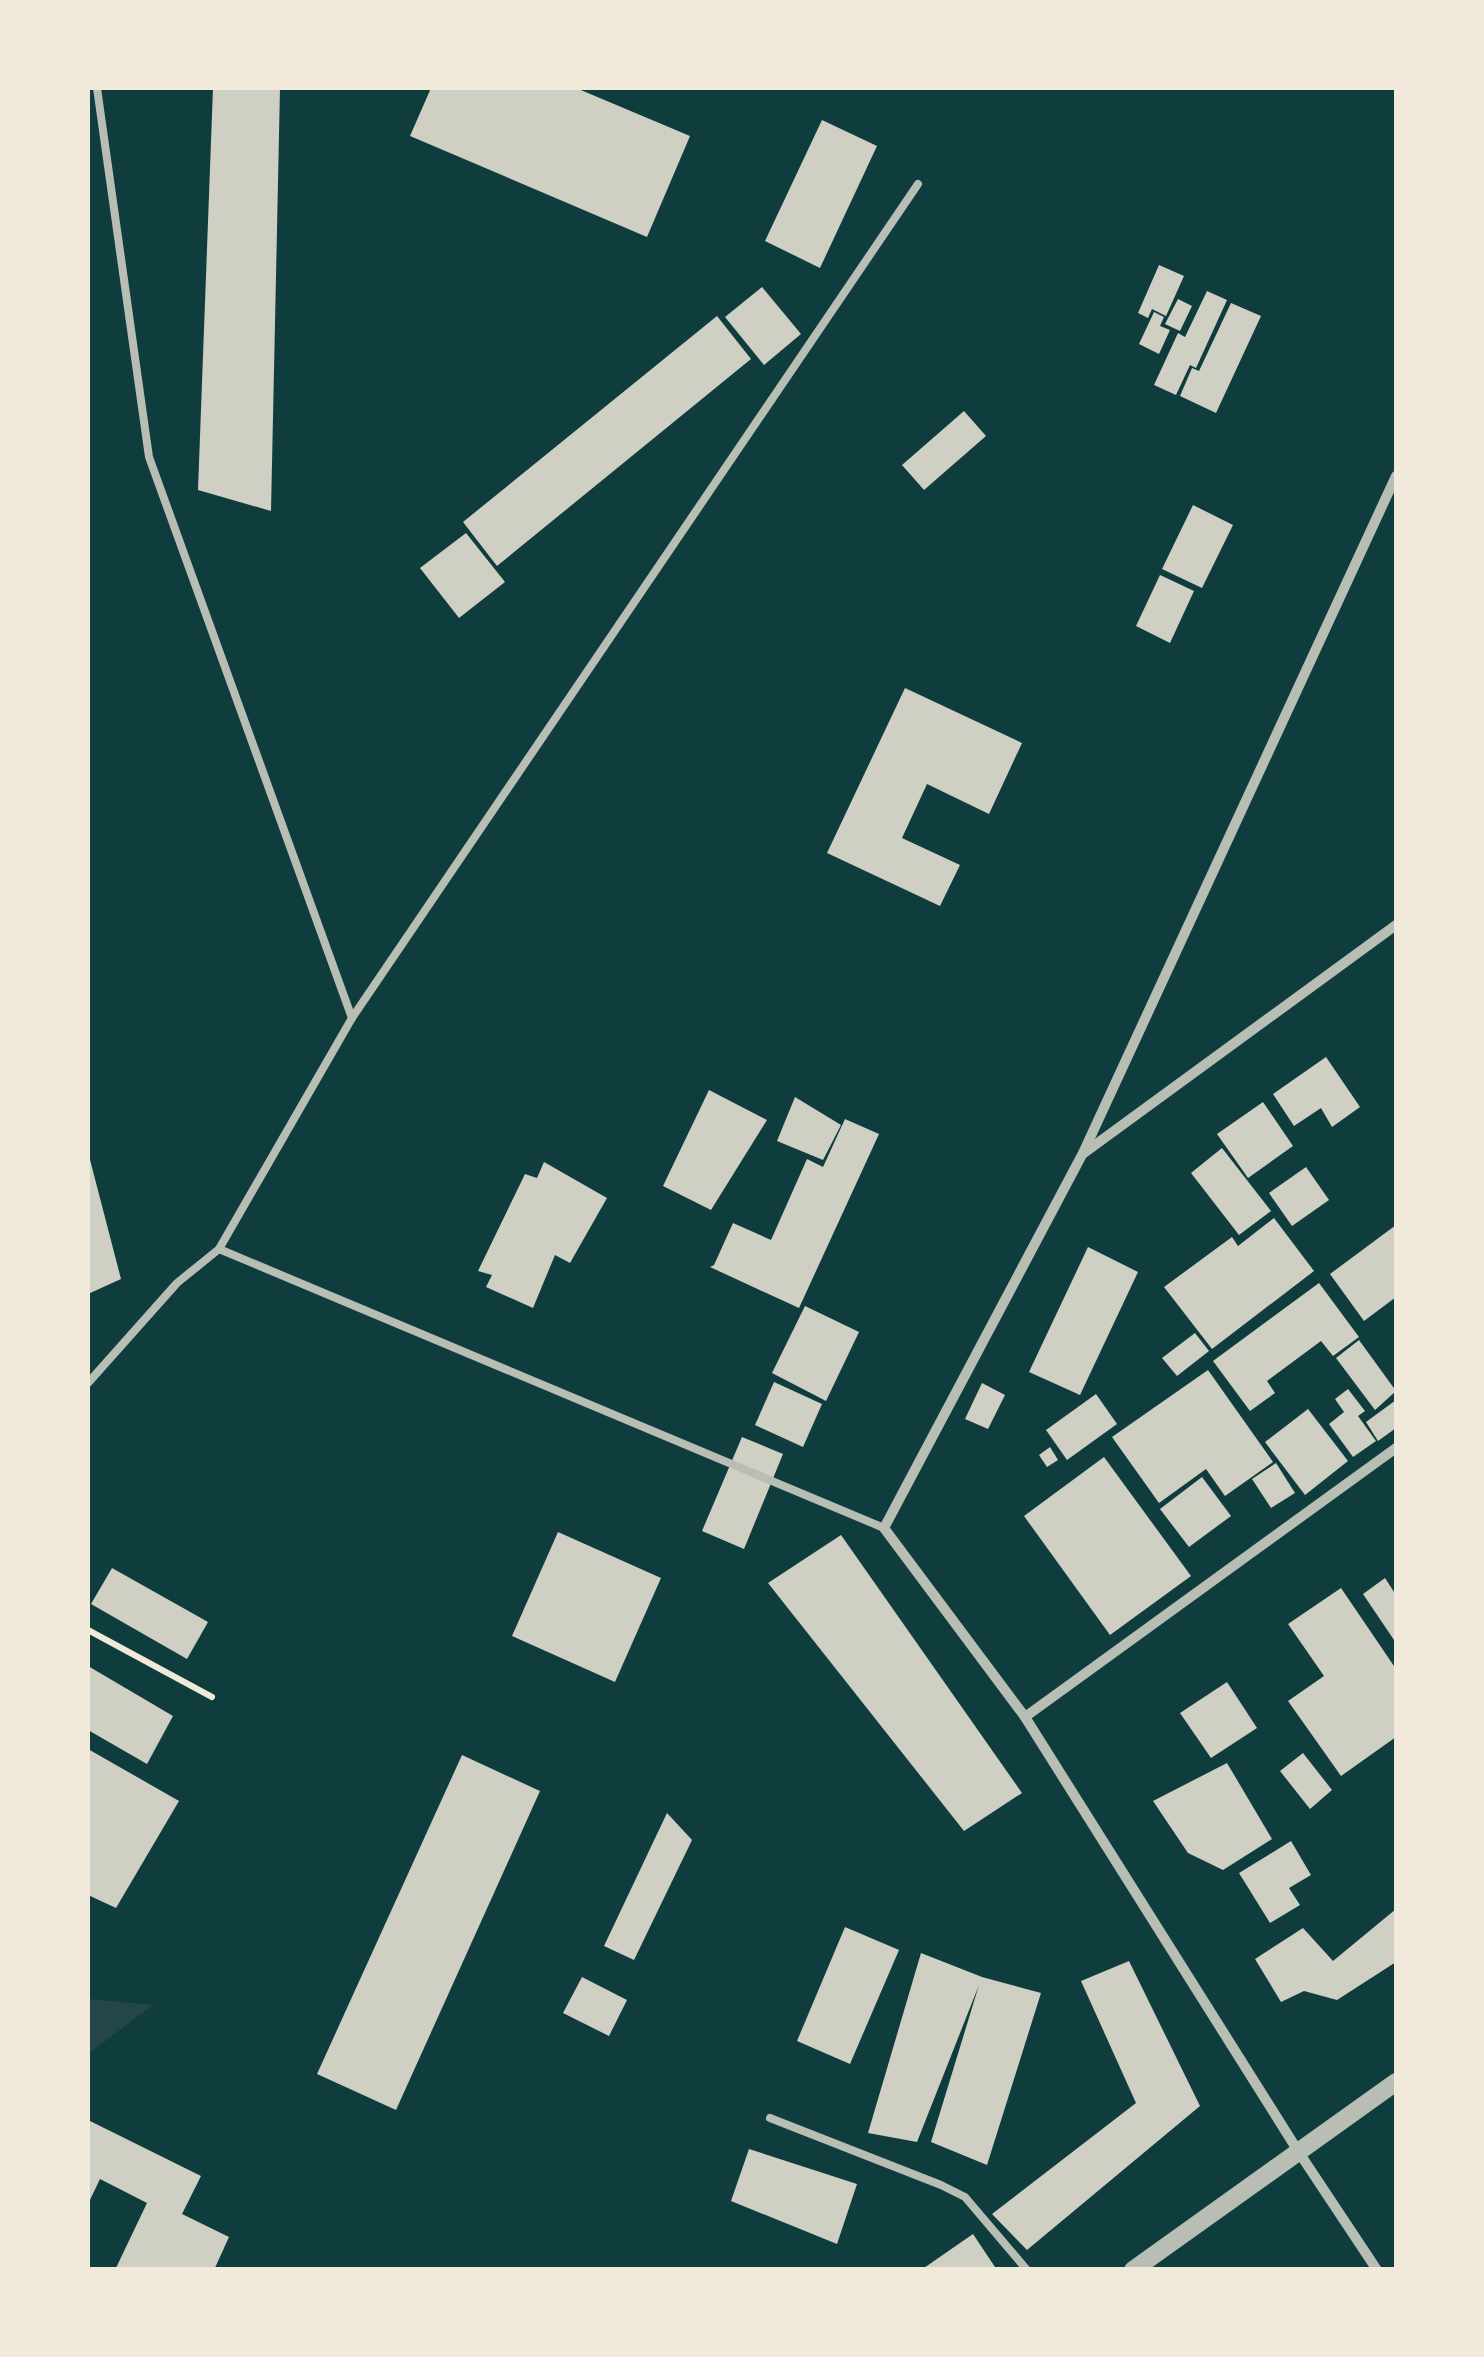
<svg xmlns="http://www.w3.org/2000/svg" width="1484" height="2357" viewBox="0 0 1484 2357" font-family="'Public Sans',sans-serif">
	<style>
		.green { fill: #244646 }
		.building { fill: #cfcfc3 }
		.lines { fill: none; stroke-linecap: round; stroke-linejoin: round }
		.path { stroke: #f1e9da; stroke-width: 6 }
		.service { stroke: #b8beb3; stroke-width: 8 }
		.minor { stroke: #b8beb3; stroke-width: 10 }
		.tertiary { stroke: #b8beb3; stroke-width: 18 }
	</style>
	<rect width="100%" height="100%" fill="#0f3d3e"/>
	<path class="green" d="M 88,1999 L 153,2005 L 88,2054 Z"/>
	<g class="building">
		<path d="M 213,88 L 280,88 L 271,511 L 198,490 Z"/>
		<path d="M 431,88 L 576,88 L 690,136 L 647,237 L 410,136 Z"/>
		<path d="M 822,120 L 877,146 L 820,268 L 765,241 Z"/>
		<path d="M 1159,265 L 1184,276 L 1166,316 L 1152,309 L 1148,318 L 1138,313 Z"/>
		<path d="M 762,287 L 801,334 L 764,365 L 725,317 Z"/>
		<path d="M 1207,291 L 1227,300 L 1196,368 L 1190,365 L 1176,395 L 1154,385 L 1178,333 L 1185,337 Z"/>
		<path d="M 1178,299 L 1192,306 L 1180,331 L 1165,324 Z"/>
		<path d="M 1231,303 L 1261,316 L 1216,413 L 1180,396 L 1192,368 L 1199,371 Z"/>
		<path d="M 1154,312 L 1164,317 L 1160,326 L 1170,330 L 1159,354 L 1139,344 Z"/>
		<path d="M 717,316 L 751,359 L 497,566 L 463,522 Z"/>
		<path d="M 964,411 L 986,436 L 924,490 L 902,465 Z"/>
		<path d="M 1193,505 L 1233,525 L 1202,588 L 1162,569 Z"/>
		<path d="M 466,533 L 505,582 L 459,618 L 420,568 Z"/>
		<path d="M 1160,575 L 1194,591 L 1170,643 L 1136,626 Z"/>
		<path d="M 905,688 L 1022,743 L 989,814 L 927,784 L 902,838 L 960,865 L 940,906 L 827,853 Z"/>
		<path d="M 1326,1057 L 1360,1107 L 1332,1127 L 1321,1108 L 1294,1126 L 1273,1094 Z"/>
		<path d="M 709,1090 L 767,1120 L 711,1210 L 663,1186 Z"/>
		<path d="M 795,1097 L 841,1125 L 823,1160 L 777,1141 Z"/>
		<path d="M 1263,1102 L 1293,1146 L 1248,1178 L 1217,1134 Z"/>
		<path d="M 845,1119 L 879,1134 L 799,1308 L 710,1267 L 714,1265 L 733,1223 L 771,1240 L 807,1159 L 823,1167 Z"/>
		<path d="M 1222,1148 L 1271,1211 L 1239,1235 L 1191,1173 Z"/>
		<path d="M 88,1152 L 121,1279 L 88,1294 Z"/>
		<path d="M 544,1162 L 607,1198 L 570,1263 L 555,1255 L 533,1308 L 486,1287 L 492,1275 L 478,1271 L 525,1174 L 537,1178 Z"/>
		<path d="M 1306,1167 L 1329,1200 L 1292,1226 L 1269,1193 Z"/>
		<path d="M 1274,1218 L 1314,1271 L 1212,1349 L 1164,1287 L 1232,1237 L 1238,1246 Z"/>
		<path d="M 1396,1225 L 1396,1297 L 1364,1321 L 1330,1274 Z"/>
		<path d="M 1088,1247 L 1138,1272 L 1080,1395 L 1029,1372 Z"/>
		<path d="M 1319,1283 L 1359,1337 L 1333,1356 L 1321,1341 L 1267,1381 L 1275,1393 L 1250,1411 L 1213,1361 Z"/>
		<path d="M 805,1306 L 859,1332 L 826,1401 L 772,1373 Z"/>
		<path d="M 1195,1333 L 1209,1351 L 1177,1376 L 1162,1358 Z"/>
		<path d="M 1359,1340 L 1396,1391 L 1375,1410 L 1336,1358 Z"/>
		<path d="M 1208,1370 L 1273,1462 L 1225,1496 L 1206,1469 L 1159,1503 L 1112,1437 Z"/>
		<path d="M 774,1382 L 822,1404 L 803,1447 L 755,1425 Z"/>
		<path d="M 982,1383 L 1005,1395 L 988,1429 L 965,1419 Z"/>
		<path d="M 1348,1389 L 1365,1411 L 1358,1416 L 1376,1441 L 1353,1457 L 1329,1424 L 1344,1412 L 1335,1399 Z"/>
		<path d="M 1096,1394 L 1117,1424 L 1067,1460 L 1046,1430 Z"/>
		<path d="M 1396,1400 L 1396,1428 L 1378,1441 L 1366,1422 Z"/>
		<path d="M 1308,1409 L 1348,1461 L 1305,1495 L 1265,1442 Z"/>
		<path d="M 742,1437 L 783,1454 L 744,1549 L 702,1531 Z"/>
		<path d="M 1050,1447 L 1058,1460 L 1047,1467 L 1039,1455 Z"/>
		<path d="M 1104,1457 L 1191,1576 L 1110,1635 L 1024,1516 Z"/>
		<path d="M 1276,1463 L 1295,1493 L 1271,1508 L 1252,1479 Z"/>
		<path d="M 1202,1477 L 1231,1516 L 1189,1547 L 1160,1509 Z"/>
		<path d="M 558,1532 L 661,1578 L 615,1682 L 512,1636 Z"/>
		<path d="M 841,1535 L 1022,1793 L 964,1831 L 768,1583 Z"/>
		<path d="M 112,1568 L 208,1622 L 187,1659 L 91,1604 Z"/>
		<path d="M 1385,1578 L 1396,1595 L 1396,1643 L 1363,1594 Z"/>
		<path d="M 1341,1588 L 1396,1669 L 1396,1737 L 1341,1776 L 1288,1701 L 1324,1676 L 1288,1624 Z"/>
		<path d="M 88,1666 L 173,1716 L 147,1764 L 88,1730 Z"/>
		<path d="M 1227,1682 L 1257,1728 L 1211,1758 L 1180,1713 Z"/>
		<path d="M 88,1749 L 179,1801 L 116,1908 L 88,1895 Z"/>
		<path d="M 1303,1753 L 1332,1790 L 1310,1809 L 1280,1771 Z"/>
		<path d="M 462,1755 L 540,1791 L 396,2110 L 317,2074 Z"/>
		<path d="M 1227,1763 L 1272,1839 L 1223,1870 L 1188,1853 L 1153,1801 Z"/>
		<path d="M 667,1813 L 692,1840 L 634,1960 L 604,1946 Z"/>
		<path d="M 1291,1841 L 1311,1875 L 1289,1888 L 1300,1905 L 1270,1923 L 1239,1873 Z"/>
		<path d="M 1396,1909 L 1396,1962 L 1337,2000 L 1304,1991 L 1281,2002 L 1255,1959 L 1303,1928 L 1333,1961 Z"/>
		<path d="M 845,1927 L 899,1950 L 850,2064 L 797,2041 Z"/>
		<path d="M 921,1953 L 982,1977 L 1041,1993 L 987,2165 L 931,2142 L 979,1985 L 917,2142 L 868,2133 Z"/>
		<path d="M 1129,1961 L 1200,2106 L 1027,2250 L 992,2214 L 1136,2103 L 1081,1981 Z"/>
		<path d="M 582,1977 L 627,2000 L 609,2036 L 563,2013 Z"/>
		<path d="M 88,2120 L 201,2176 L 182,2214 L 229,2237 L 214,2270 L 115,2270 L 147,2203 L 100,2179 L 88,2204 Z"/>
		<path d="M 749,2149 L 857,2184 L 837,2244 L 731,2201 Z"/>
		<path d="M 973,2234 L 997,2270 L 921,2270 Z"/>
	</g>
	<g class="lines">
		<path class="path" d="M 88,1630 L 212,1697"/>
		<g class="service">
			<path d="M 97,88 L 149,457 L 352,1018"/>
			<path d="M 219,1249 L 352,1018 L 918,184"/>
			<path d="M 88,1383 L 177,1283 L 219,1249 L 884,1528"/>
			<path d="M 770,2118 L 941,2185 L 965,2197 L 1027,2270"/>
		</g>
		<g class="minor">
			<path d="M 1084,1153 L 1396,925"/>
			<path d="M 1025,1717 L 1396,1448"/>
			<path d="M 1377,2270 L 1298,2151 L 1025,1717 L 884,1528 L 1083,1153 L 1396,476"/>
		</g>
		<path class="tertiary" d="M 1133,2270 L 1396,2082"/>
	</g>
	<rect width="1484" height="2357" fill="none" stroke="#f1e9da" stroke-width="180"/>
</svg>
